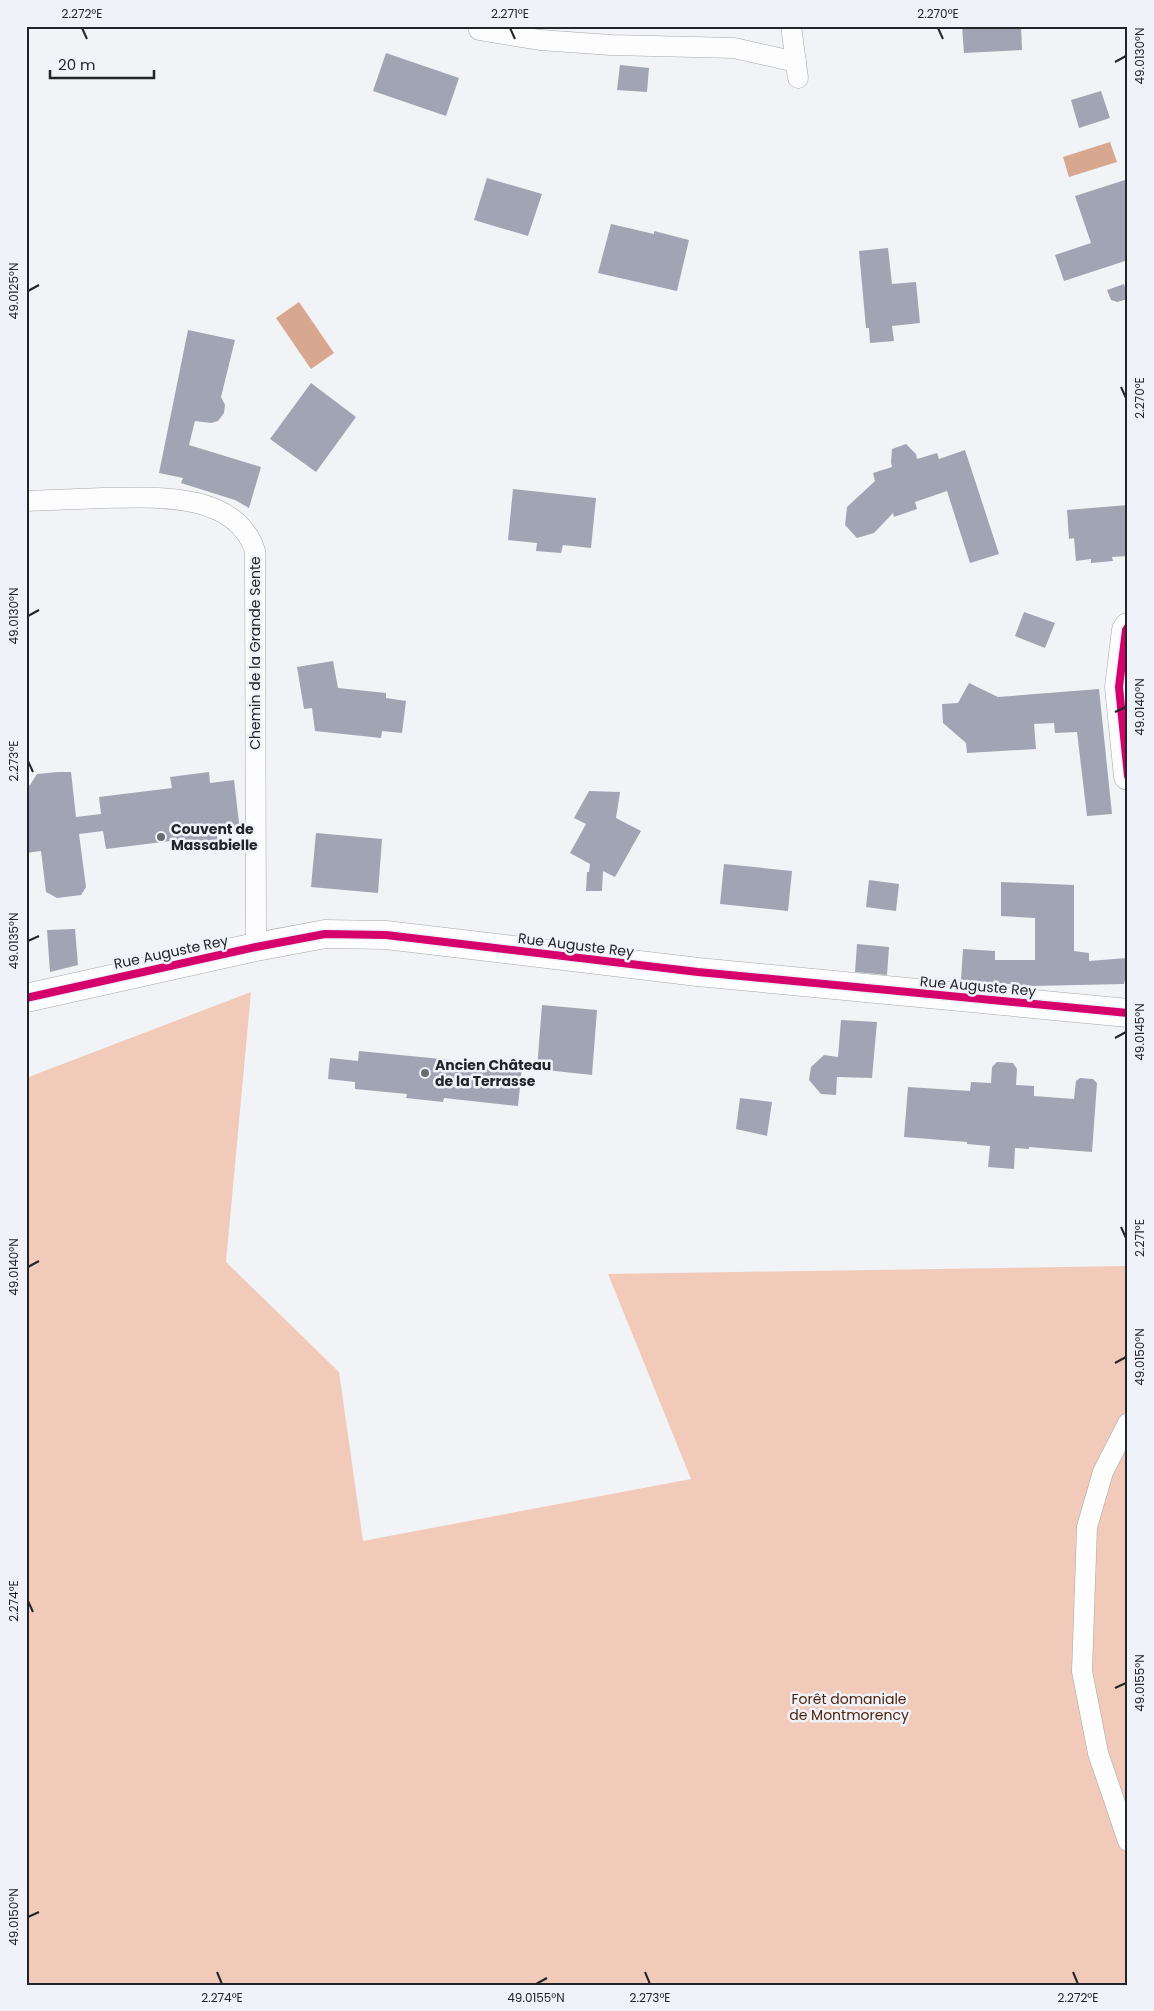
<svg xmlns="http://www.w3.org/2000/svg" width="1154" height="2011" viewBox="0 0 1154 2011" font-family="Poppins,sans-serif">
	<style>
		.forest { fill: #f2cab9 }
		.water { fill: #d7a790 }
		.building { fill: #a1a5b3 }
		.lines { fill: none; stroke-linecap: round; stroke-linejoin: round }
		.service-casing { stroke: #a5a7a9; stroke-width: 21 }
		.minor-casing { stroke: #a5a7a9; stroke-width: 29 }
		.tertiary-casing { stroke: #a5a7a9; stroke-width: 29 }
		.service { stroke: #fdfdfe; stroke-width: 20 }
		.minor { stroke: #fdfdfe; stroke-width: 28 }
		.tertiary { stroke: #fdfdfe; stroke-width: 28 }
		.cycleway-casing { stroke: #eff2f9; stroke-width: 11 }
		.cycleway { stroke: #d6006c; stroke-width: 8 }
		.ticks { fill: none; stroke: #232427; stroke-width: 2 }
		.poi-dot { fill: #6b6c70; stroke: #eff2f9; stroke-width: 2 }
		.labels { text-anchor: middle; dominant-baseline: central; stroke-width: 5; stroke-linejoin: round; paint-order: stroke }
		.street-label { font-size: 14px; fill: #232427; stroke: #eff2f9 }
		.poi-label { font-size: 14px; font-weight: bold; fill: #232427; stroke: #eff2f9; text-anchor: start }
		.park-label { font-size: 14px; fill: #502309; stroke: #eff2f9 }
		.neatline { fill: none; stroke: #232427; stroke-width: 2 }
		.ticks-label { font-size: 12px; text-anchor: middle; fill: #232427 }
	</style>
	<rect width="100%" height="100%" fill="#f1f3f7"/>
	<path class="forest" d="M 251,992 L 226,1262 L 339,1372 L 363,1541 L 691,1479 L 608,1274 L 1128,1266 L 1128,1985 L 26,1985 L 26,1078 Z"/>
	<g class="water">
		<path d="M 1110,142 L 1117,162 L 1069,177 L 1063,157 Z"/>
		<path d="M 299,302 L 334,353 L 311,369 L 276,318 Z"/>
	</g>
	<g class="building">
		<path d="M 962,26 L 1021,26 L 1022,50 L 964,53 Z"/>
		<path d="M 386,53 L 459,78 L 446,116 L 373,91 Z"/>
		<path d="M 620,65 L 649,68 L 647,92 L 617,90 Z"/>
		<path d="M 1101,91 L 1110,118 L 1079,128 L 1071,100 Z"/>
		<path d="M 487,178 L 542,194 L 528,236 L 474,220 Z"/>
		<path d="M 1128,179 L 1128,260 L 1064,281 L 1055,255 L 1091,243 L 1075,196 Z"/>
		<path d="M 611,224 L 654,234 L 654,231 L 689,240 L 677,291 L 598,273 Z"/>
		<path d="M 888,248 L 892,284 L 916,282 L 920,323 L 892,326 L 894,341 L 870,343 L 869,328 L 866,328 L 859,251 Z"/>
		<path d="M 1124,284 L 1128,299 L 1117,302 L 1111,300 L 1107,290 Z"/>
		<path d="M 188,330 L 235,340 L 221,397 L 225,405 L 224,413 L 218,421 L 211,423 L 195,421 L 189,445 L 261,467 L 249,508 L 235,500 L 181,483 L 183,478 L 159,473 Z"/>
		<path d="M 311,383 L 356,417 L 316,472 L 270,439 Z"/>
		<path d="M 906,444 L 916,454 L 917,459 L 937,453 L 939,459 L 965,450 L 999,554 L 970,563 L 947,491 L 915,502 L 917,509 L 894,517 L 893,513 L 874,533 L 857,538 L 845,525 L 847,507 L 875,481 L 873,473 L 892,467 L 891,462 L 892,449 Z"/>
		<path d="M 513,489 L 596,498 L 591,548 L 563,545 L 561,553 L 536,551 L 537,543 L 508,540 Z"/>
		<path d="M 1128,505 L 1128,556 L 1112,557 L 1113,561 L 1091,563 L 1091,559 L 1076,561 L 1074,538 L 1069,539 L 1067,510 Z"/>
		<path d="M 1024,612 L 1055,623 L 1045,648 L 1015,636 Z"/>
		<path d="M 333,661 L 338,688 L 386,693 L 386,698 L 406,701 L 402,733 L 382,731 L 381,738 L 315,731 L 312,708 L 304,709 L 297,667 Z"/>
		<path d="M 969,683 L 998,697 L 1099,689 L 1112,814 L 1087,816 L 1077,732 L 1055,733 L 1054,723 L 1034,724 L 1036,749 L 967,753 L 966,743 L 943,723 L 942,704 L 958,703 Z"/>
		<path d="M 58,772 L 71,772 L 76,817 L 101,814 L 99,797 L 172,788 L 170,777 L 209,772 L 210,783 L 234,780 L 240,831 L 217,834 L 218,846 L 181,852 L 179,840 L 106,849 L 103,831 L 79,834 L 86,887 L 81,895 L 57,898 L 46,892 L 41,851 L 26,853 L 26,786 L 30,785 L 37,774 Z"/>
		<path d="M 589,791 L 620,792 L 616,818 L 641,831 L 615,877 L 603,871 L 602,891 L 586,891 L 587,872 L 589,872 L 590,864 L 570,853 L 586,824 L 574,818 Z"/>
		<path d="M 316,833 L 382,839 L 378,893 L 311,887 Z"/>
		<path d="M 724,864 L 792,871 L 788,911 L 720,904 Z"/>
		<path d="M 869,880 L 899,884 L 896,911 L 866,907 Z"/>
		<path d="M 1001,882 L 1074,885 L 1074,951 L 1089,953 L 1089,961 L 1127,958 L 1128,966 L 1124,984 L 1032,986 L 961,980 L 963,949 L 995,951 L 995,960 L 1035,960 L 1035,918 L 1001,916 Z"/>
		<path d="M 75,929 L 78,965 L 50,972 L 47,930 Z"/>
		<path d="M 857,944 L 889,947 L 887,975 L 855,972 Z"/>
		<path d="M 542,1005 L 597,1010 L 592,1075 L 537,1069 Z"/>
		<path d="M 841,1020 L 877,1022 L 872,1078 L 837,1077 L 836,1095 L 821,1094 L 809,1080 L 811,1067 L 824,1055 L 838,1057 Z"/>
		<path d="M 359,1051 L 522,1067 L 518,1106 L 444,1098 L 443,1102 L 406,1098 L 407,1094 L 355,1089 L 355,1082 L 328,1079 L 330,1058 L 358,1061 Z"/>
		<path d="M 997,1062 L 1013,1063 L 1017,1069 L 1016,1085 L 1034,1086 L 1034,1096 L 1074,1099 L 1076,1081 L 1080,1078 L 1093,1079 L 1097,1083 L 1092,1152 L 1029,1147 L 1029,1149 L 1015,1148 L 1014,1169 L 988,1167 L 990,1146 L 967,1144 L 967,1142 L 904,1137 L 908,1087 L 970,1091 L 971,1082 L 991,1083 L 992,1067 Z"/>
		<path d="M 740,1098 L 772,1102 L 767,1136 L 736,1129 Z"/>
	</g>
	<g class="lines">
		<defs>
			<g id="service">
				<path d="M 791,26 L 798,78"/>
				<path d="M 479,30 L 540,40 L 611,45 L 734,48 L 796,62"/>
				<path d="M 26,501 C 52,500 78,499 103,498 C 153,497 236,491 255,551 L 256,947"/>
				<path d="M 1128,1423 L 1103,1472 L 1087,1527 L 1082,1671 L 1098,1753 L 1128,1841"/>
			</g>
			<path id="minor" d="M 1128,627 L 1126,630 L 1119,687 L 1128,776"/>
			<path id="tertiary" d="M 26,998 L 256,947 L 325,934 L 386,935 L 698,972 L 1128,1013"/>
		</defs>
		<use href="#service" class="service-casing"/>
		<use href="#minor" class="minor-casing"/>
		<use href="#tertiary" class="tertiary-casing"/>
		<use href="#service" class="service"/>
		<use href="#minor" class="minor"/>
		<use href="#tertiary" class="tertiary"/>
		<defs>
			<g id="cycleway">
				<path d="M 1128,627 L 1126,630 L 1119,687 L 1128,776"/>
				<path d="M 26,998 L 256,947 L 325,934 L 386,935 L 698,972 L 1128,1013"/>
			</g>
		</defs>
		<use href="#cycleway" class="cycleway-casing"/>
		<use href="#cycleway" class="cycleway"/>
	</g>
	<path class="ticks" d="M 82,28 L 87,39M 510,28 L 515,39M 938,28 L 943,39M 1115,62 L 1126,56M 28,291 L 39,285M 1121,387 L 1126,398M 28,616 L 39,610M 1115,712 L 1126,707M 28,761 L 33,772M 28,941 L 39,936M 1115,1038 L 1126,1032M 1121,1227 L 1126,1238M 28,1267 L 39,1261M 1115,1363 L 1126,1357M 28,1601 L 33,1612M 1115,1688 L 1126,1683M 28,1917 L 39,1912M 217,1972 L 222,1984M 645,1972 L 650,1984M 1073,1972 L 1078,1984M 536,1984 L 547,1978"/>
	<g class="poi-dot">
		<circle cx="161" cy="837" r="5"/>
		<circle cx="425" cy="1073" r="5"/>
	</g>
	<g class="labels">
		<g class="street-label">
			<text transform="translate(255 653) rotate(-90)">Chemin de la Grande Sente</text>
			<text transform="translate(576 945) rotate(7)">Rue Auguste Rey</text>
			<text transform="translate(171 952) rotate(-12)">Rue Auguste Rey</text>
			<text transform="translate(978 986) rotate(5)">Rue Auguste Rey</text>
		</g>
		<g class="poi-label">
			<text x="171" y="829">Couvent de<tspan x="171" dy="16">Massabielle</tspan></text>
			<text x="435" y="1065">Ancien Château<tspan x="435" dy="16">de la Terrasse</tspan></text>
		</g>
		<g class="park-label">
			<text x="849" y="1699">Forêt domaniale<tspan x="849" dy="16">de Montmorency</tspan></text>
		</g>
	</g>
	<rect width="1154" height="2011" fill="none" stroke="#eff2f9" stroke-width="55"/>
	<path d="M50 70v8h104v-8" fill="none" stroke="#232427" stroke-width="2.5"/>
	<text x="58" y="70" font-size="15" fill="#232427" stroke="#eff2f9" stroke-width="4" paint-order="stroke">20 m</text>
	<rect x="28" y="28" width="1098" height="1956" class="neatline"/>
	<g class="ticks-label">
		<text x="82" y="18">2.272°E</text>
		<text x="510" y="18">2.271°E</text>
		<text x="938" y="18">2.270°E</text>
		<text transform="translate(1140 56) rotate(-90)" y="4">49.0130°N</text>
		<text transform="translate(14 291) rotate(-90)" y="4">49.0125°N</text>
		<text transform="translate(1140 398) rotate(-90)" y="4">2.270°E</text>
		<text transform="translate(14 616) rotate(-90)" y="4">49.0130°N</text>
		<text transform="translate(1140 707) rotate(-90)" y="4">49.0140°N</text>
		<text transform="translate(14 761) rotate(-90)" y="4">2.273°E</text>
		<text transform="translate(14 941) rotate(-90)" y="4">49.0135°N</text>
		<text transform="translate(1140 1032) rotate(-90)" y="4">49.0145°N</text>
		<text transform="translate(1140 1238) rotate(-90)" y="4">2.271°E</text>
		<text transform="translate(14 1267) rotate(-90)" y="4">49.0140°N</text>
		<text transform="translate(1140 1357) rotate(-90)" y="4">49.0150°N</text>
		<text transform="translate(14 1601) rotate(-90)" y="4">2.274°E</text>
		<text transform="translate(1140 1683) rotate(-90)" y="4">49.0155°N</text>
		<text transform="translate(14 1917) rotate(-90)" y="4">49.0150°N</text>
		<text x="222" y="2002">2.274°E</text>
		<text x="536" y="2002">49.0155°N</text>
		<text x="650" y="2002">2.273°E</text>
		<text x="1078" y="2002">2.272°E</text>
	</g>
</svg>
